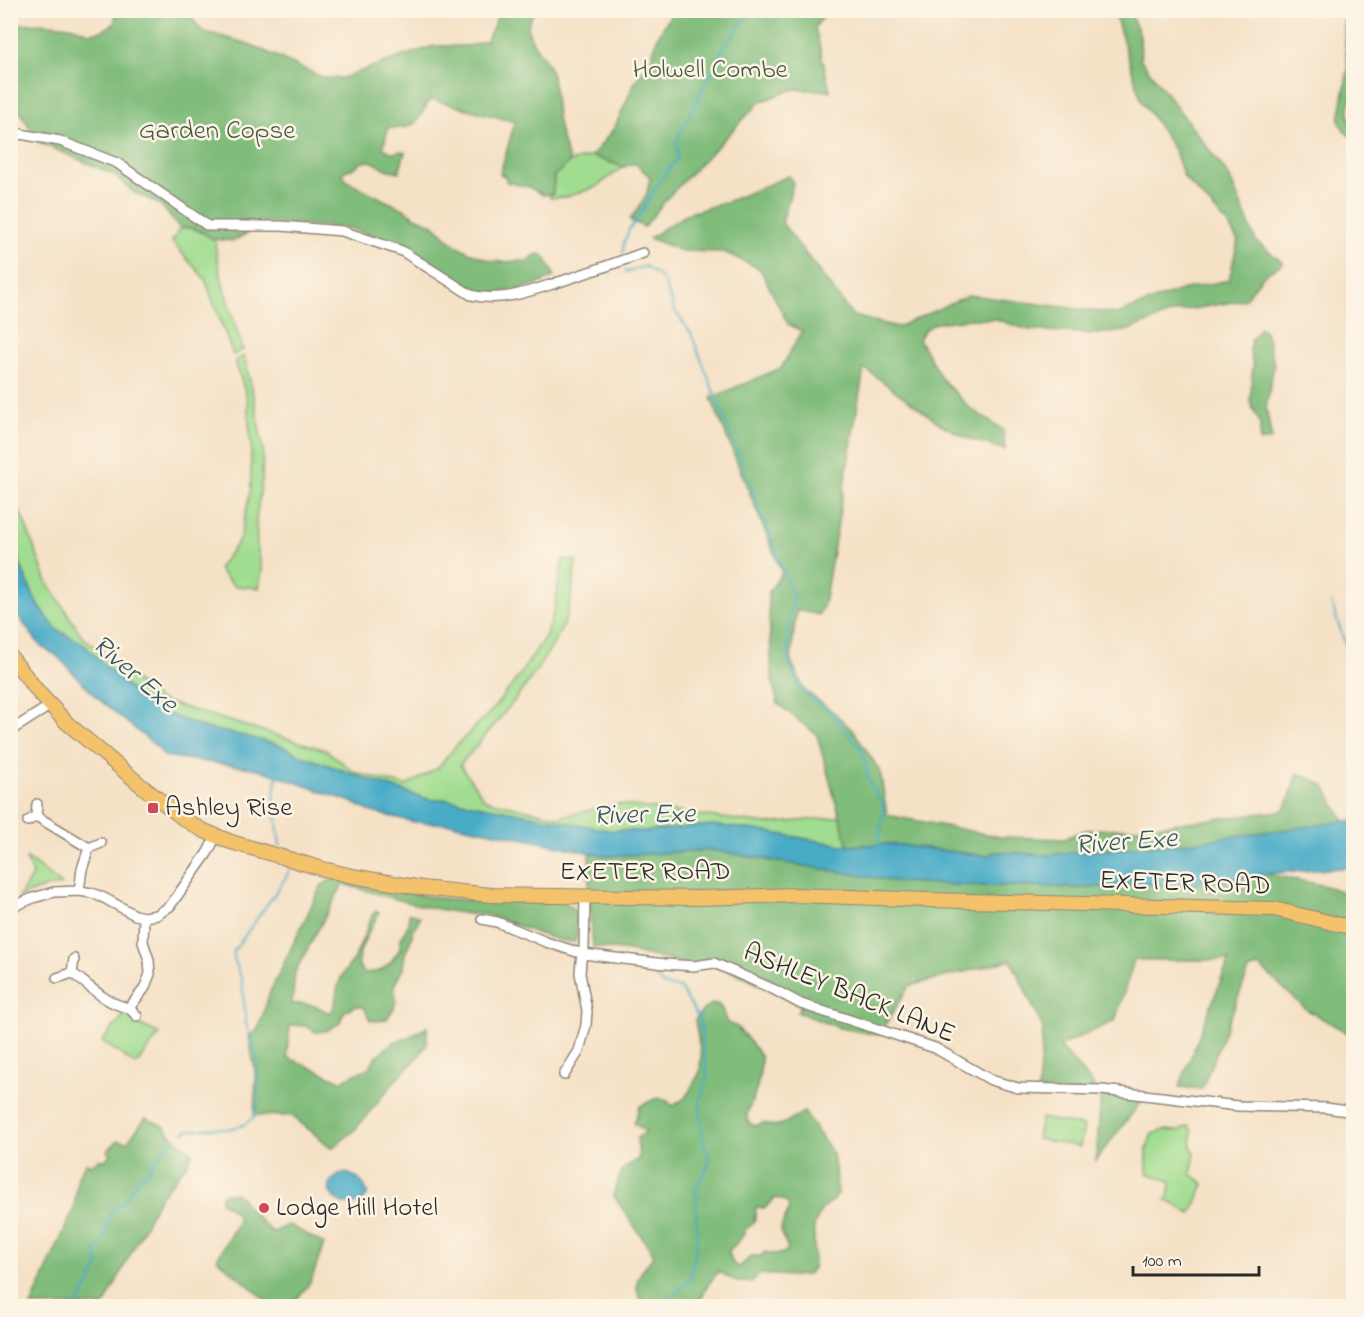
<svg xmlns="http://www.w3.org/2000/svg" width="1364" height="1317" viewBox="0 0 1364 1317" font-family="'Indie Flower',sans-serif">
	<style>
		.green { fill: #a1dd90; stroke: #66845e; stroke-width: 1.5 }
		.forest { fill: #80bc7a; stroke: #567452; stroke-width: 1.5; fill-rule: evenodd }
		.water { fill: #48acc7; stroke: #3a6c79; stroke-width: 1.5 }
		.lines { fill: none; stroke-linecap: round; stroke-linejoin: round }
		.stream { stroke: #48acc7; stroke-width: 2 }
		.street-casing { stroke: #908678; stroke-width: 12 }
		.primary-casing { stroke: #908678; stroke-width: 16 }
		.street { stroke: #fff; stroke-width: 9 }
		.primary { stroke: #f3c26a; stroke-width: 14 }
		.poi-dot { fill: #d1495b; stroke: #fcf5e5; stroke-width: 2 }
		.labels { text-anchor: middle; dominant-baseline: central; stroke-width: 5; stroke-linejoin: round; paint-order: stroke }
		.park-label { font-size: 27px; fill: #485844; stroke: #fcf5e5 }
		.poi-label { font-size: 27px; fill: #2b2b2b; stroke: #fcf5e5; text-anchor: start }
		.street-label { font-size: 27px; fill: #2b2b2b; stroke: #fcf5e5 }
		.water-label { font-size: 28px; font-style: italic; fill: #355862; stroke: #fcf5e5 }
	</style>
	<rect width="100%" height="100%" fill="#fcf5e5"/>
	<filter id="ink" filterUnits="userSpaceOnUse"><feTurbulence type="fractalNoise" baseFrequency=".0167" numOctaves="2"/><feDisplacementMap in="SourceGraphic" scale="12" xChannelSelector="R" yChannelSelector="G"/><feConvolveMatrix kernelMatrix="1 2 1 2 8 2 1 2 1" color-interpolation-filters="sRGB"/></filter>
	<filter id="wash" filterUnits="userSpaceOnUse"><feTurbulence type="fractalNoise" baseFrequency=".008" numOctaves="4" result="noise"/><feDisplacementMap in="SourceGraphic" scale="24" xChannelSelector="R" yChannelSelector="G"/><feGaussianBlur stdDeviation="1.35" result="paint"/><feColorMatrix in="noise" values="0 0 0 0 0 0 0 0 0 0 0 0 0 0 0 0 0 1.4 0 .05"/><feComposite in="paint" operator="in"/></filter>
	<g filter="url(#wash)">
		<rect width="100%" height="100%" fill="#f5e1c6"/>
		<g class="green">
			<path d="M 592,156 L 623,167 L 596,187 L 566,197 L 550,198 L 550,194 L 553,194 L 554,176 L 570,162 Z"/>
			<path d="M 180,228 C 188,228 194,228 201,232 C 206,234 210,238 215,239 C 217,274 233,317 243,350 L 233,355 L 205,279 L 172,242 Z"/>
			<path d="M 244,356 L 255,403 L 263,449 L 262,479 L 256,520 L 257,545 L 262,570 L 259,588 L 234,586 L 218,569 L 240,539 L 251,488 L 251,447 L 247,397 L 235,361 Z"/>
			<path d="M 10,495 L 23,518 L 47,582 L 82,636 L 159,700 L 326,750 L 354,772 L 406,786 L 438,768 L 455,747 L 493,709 L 519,676 L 545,637 L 554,611 L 563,559 L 576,561 C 573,583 572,607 562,628 C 536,679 497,722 460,765 L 485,800 L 559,817 L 618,804 L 766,824 L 841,817 L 848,846 L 755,830 L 712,825 L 647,831 L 608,830 L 445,799 L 431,800 L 364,778 L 300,755 L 282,746 L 205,728 L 160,711 L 135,694 L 81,642 L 57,630 L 36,602 L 21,566 L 11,538 Z"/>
			<path d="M 26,859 L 29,860 L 62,885 L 46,887 L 19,897 L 33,874 Z"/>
			<path d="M 124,1015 L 136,1023 L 160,1034 L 136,1065 L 102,1041 Z"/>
			<path d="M 1041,1118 L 1084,1126 L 1080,1147 L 1037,1139 Z"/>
			<path d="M 1188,1126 L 1192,1131 L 1191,1146 L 1195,1153 L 1191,1174 L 1204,1184 L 1191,1214 L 1166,1200 L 1171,1189 L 1170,1181 L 1147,1173 L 1147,1148 L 1152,1134 L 1164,1130 L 1178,1131 Z"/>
		</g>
		<g class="forest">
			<path d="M 115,11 L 186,11 L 202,31 L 249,44 L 324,78 L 343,78 L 388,61 L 434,46 L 469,46 L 487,40 L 500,11 L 535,11 C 532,16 528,21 528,27 C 529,42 540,50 547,63 C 555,76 555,106 558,122 C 560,136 565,149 570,162 L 554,176 L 553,194 L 543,195 L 529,187 L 506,182 L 506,177 L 500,174 L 515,122 L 431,99 C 415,122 420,129 388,128 L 383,148 L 393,153 L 400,151 L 405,152 L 399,172 L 389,170 L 371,161 L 362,162 L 352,169 L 346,170 L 343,173 L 346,180 L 384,200 L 404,209 L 415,217 L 432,224 L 454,244 L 469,252 L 491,261 L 504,262 L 516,261 L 528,261 L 535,255 L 541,254 L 545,258 L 555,276 L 543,282 L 520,289 L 496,293 L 480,293 L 403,247 L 349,228 L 249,221 L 248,233 L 233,241 L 212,239 L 202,232 L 193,228 L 180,228 L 171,218 L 161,205 L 135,193 L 113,174 L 40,143 L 18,109 L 11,100 L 10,25 L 38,23 L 71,26 L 89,33 L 102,31 L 115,23 Z"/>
			<path d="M 673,11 L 828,11 L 815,27 L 830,91 L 793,89 L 760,102 L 669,196 L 644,227 L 630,220 L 647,194 L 650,177 L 635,163 L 623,167 L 592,156 L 615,127 L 634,84 L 652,57 L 657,38 Z"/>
			<path d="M 1114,11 L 1129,11 L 1140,35 L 1141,60 L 1229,176 L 1256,241 L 1283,263 L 1262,277 L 1244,300 L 1175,312 L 1126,331 L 1096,334 L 1029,330 L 995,319 L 970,319 L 935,323 L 924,331 L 919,339 L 942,379 L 970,408 L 1003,430 L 1005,450 L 967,438 L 942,425 L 864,368 L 824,604 L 819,615 L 797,610 L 794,629 L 791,661 L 804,690 L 835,713 L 855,733 L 880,771 L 887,815 L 1001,837 L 1064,839 L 1085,830 L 1136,828 L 1282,811 L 1287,805 L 1298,773 L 1324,785 L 1345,822 L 1171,845 L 1147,846 L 1049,855 L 993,852 L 987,856 L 891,844 L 848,846 L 817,735 L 778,704 L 772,679 L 768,593 L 782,573 L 711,398 L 781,368 L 802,331 L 788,324 L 760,269 L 724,252 L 682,251 L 649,238 L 687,214 L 729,201 L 789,176 L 793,183 L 782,223 L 853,316 L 898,327 L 969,295 L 1117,314 L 1181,290 L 1229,280 L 1238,241 L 1227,223 L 1184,177 L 1175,151 L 1141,100 Z"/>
			<path d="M 1345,11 L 1353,11 L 1354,92 C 1351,99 1348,105 1349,112 C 1349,121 1355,129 1352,137 C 1345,134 1342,127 1339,120 L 1348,69 L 1343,25 Z"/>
			<path d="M 1260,328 L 1264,330 L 1268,340 L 1274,365 L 1266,408 L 1272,439 L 1260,442 L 1260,423 L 1250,402 L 1253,365 L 1250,352 L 1251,340 Z"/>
			<path d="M 712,850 L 773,861 L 956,885 L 1088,888 L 1133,884 L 1183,885 L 1266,874 L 1322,885 L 1353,895 L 1353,1036 L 1307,1010 L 1259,966 L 1249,970 L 1202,1089 L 1179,1087 L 1229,960 L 1134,960 L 1115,1021 L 1060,1046 L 1101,1094 L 1144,1098 L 1096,1160 L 1101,1094 L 1038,1090 L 1043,1028 L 1011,960 L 909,986 L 881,1031 L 878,1035 L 840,1028 L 797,1012 L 801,1005 L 714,963 L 694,966 L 630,951 L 593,947 L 589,895 L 589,853 L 612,856 Z"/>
			<path d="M 333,878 C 369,886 405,894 442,898 C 472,901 501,901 530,902 C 540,902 559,900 567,904 C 582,912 578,930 575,942 C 558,944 505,920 485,914 C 477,916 469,914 462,913 C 421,908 382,895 343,884 L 295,972 L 292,1004 C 304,1003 317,1005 327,1012 L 331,1012 C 338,1003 335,990 340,980 C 343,972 349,967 353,960 C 361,945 366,930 372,915 L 376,911 L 379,913 C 373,924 356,952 359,965 C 360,970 362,970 365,973 L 380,971 L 390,963 L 400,949 L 400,941 L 408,925 L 409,914 L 412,914 L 420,917 L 416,926 L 412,929 L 412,937 L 405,954 L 403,968 L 394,986 L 396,1001 L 394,1008 L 387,1019 L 378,1021 L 370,1020 L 364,1007 L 355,1006 L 344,1012 L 340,1023 L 326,1031 L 315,1032 L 306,1026 L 290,1025 L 287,1057 L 341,1081 L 370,1067 L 375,1058 L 394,1042 L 409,1037 L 427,1027 L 427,1043 L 420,1055 L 396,1080 L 354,1131 L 332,1148 L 292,1116 L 254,1115 L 256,1078 L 249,1036 L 258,1029 L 270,992 L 321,886 Z"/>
			<path d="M 712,1004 L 718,1004 L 722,1009 L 727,1023 L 737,1027 L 751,1043 L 761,1057 L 761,1065 L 757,1088 L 747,1114 L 749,1123 L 755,1126 L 764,1123 C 778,1131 791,1119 804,1112 L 833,1154 L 838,1193 L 833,1201 L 821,1210 L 814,1227 L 814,1266 L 808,1275 L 792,1276 L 759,1274 L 752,1282 L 737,1282 L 718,1271 L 706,1288 L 698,1306 L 643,1306 C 630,1280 639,1276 654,1255 L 613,1195 L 622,1170 L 639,1158 L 637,1138 L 646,1132 L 634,1123 L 640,1106 C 656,1099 659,1093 673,1106 L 686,1097 L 700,1072 L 701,1055 L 695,1020 L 704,1009 ZM 775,1198 C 803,1203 780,1219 781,1231 C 781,1237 787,1243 788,1249 C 781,1257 774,1254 765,1252 L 760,1256 L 751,1256 L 740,1267 L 734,1265 C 724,1246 732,1251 741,1238 C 744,1235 745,1231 746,1228 C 756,1226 755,1216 756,1207 L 765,1208 Z"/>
			<path d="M 146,1118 L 164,1126 L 173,1137 L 193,1153 L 186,1165 L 159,1198 L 104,1306 L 31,1306 L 74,1208 L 78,1176 L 86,1163 L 91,1165 L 99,1159 L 104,1161 L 110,1155 L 107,1151 L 118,1140 L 127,1142 Z"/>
			<path d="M 226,1193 L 235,1193 L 240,1196 L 248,1208 L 271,1231 L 274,1232 L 287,1225 L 291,1226 L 324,1244 L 311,1281 L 292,1306 L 273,1306 L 217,1259 L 238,1221 L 238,1216 L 228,1206 L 221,1202 L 221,1196 Z"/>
		</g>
		<g class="water">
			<path d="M 10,538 L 21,566 L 36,602 L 57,630 L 81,642 L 135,694 L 160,711 L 205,728 L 245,736 L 282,746 L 300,755 L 364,778 L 430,800 L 445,799 L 608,830 L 647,831 L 712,825 L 755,830 L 848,846 L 891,844 L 987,856 L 993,852 L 1049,855 L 1147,846 L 1171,845 L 1353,820 L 1353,867 L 1266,874 L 1183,885 L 1133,884 L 1088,888 L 956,885 L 899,882 L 712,850 L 606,856 L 452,824 L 415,822 L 371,812 L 351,802 L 258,769 L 164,756 L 158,748 L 96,697 L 56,655 L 41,647 L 12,608 L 10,606 Z"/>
			<path d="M 342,1173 C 353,1172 365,1183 368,1194 L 362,1202 C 357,1203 351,1205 347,1204 C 339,1204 324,1192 330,1183 C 332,1179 338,1176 342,1173 Z"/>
		</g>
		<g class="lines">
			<g class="stream">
				<path d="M 623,253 L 624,242 L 629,230 L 639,216 L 659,182 L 678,157 L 676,142 L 722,50 L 752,10"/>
				<path d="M 625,270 L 628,272 L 645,266 L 660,277 L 664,282 L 675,311 L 691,333 L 793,596 L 787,651 L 789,662 L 799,685 L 812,700 L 831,713 L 863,751 L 869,782 L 884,807 L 878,847"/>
				<path d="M 1331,602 L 1354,669"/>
				<path d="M 277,775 L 274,795 L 280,847"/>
				<path d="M 652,973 L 663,985 L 680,988 L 700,1020 L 707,1077 L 700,1101 L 703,1141 L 710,1161 L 696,1189 L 697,1243 L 690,1279 L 663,1306"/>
				<path d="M 258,1096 L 257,1056 L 246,1024 L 242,981 L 234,958 L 234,951 L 285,879 L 290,869"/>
				<path d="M 184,1133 L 187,1130 L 215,1128 L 227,1129 L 244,1125 L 254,1117 L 258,1103"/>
				<path d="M 77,1306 L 99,1266 L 95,1252 L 106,1238 L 107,1224 L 111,1213 L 125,1200 L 139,1178 L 149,1170 L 159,1155 L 176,1139"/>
			</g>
		</g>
	</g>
	<g filter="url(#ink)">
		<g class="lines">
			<defs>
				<g id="street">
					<path d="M 10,136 L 20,134 L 60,141 L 117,163 L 208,226 L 281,226 L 342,231 L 402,251 L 471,295 C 502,303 533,290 562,281 C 590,272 616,263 643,253"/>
					<path d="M 10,731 L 51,705"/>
					<path d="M 36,816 L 89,848 L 82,869 L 79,891"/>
					<path d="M 28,821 L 36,816 L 37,804"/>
					<path d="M 89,848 L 101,843"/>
					<path d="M 10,908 L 33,898 L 54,892 L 79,891 L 92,893 L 104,898 L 135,915 L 144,917 L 157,915 L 170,906 L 208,852 L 216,836"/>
					<path d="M 482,919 L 497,922 L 546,942 L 583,954 L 665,964 L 694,966 L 714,963 L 773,989 L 801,1004 L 935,1048 L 991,1080 L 1018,1088 L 1102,1090 L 1238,1106 L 1326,1108 L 1354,1112"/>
					<path d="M 72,973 L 74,959"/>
					<path d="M 57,978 L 72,973 C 90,986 106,1004 129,1008"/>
					<path d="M 137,1016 L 129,1008 L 144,989 L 150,974 L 149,960 L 143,942 L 144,917"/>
					<path d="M 564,1075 L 579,1051 L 586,1025 L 587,1011 L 580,973 L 581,961 L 584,948 L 585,896"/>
				</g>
				<path id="primary" d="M 10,656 L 40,694 L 67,723 L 143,787 L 184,819 L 202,830 L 231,842 L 323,869 L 352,876 L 422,888 L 491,895 L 699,898 L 797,895 L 929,900 L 1274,909 L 1354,928"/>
			</defs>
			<use href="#street" class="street-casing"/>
			<use href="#primary" class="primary-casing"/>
			<use href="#street" class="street"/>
			<use href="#primary" class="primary"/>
		</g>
	</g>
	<g class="poi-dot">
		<rect x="147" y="802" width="12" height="12" rx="3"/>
		<circle cx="264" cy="1208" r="6"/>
	</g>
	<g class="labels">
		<g class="park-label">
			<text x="710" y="70">Holwell Combe</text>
			<text x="217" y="131">Garden Copse</text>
		</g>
		<g class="poi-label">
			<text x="165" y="808">Ashley Rise</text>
			<text x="276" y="1208">Lodge Hill Hotel</text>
		</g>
		<g class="street-label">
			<text x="645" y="872">EXETER ROAD</text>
			<text transform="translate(1185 884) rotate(2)">EXETER ROAD</text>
			<text transform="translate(849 994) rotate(22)">ASHLEY BACK LANE</text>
		</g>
		<g class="water-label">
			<text transform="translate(134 675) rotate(41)">River Exe</text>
			<text transform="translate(644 816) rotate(-1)">River Exe</text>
			<text transform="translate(1126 843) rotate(-4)">River Exe</text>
		</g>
	</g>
	<rect width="1364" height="1317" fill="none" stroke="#fcf5e5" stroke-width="36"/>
	<path d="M1133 1266v9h126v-9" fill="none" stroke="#2b2b2b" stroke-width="3"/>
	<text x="1142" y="1266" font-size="18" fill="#2b2b2b" stroke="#fcf5e5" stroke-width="4.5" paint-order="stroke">100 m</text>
</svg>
